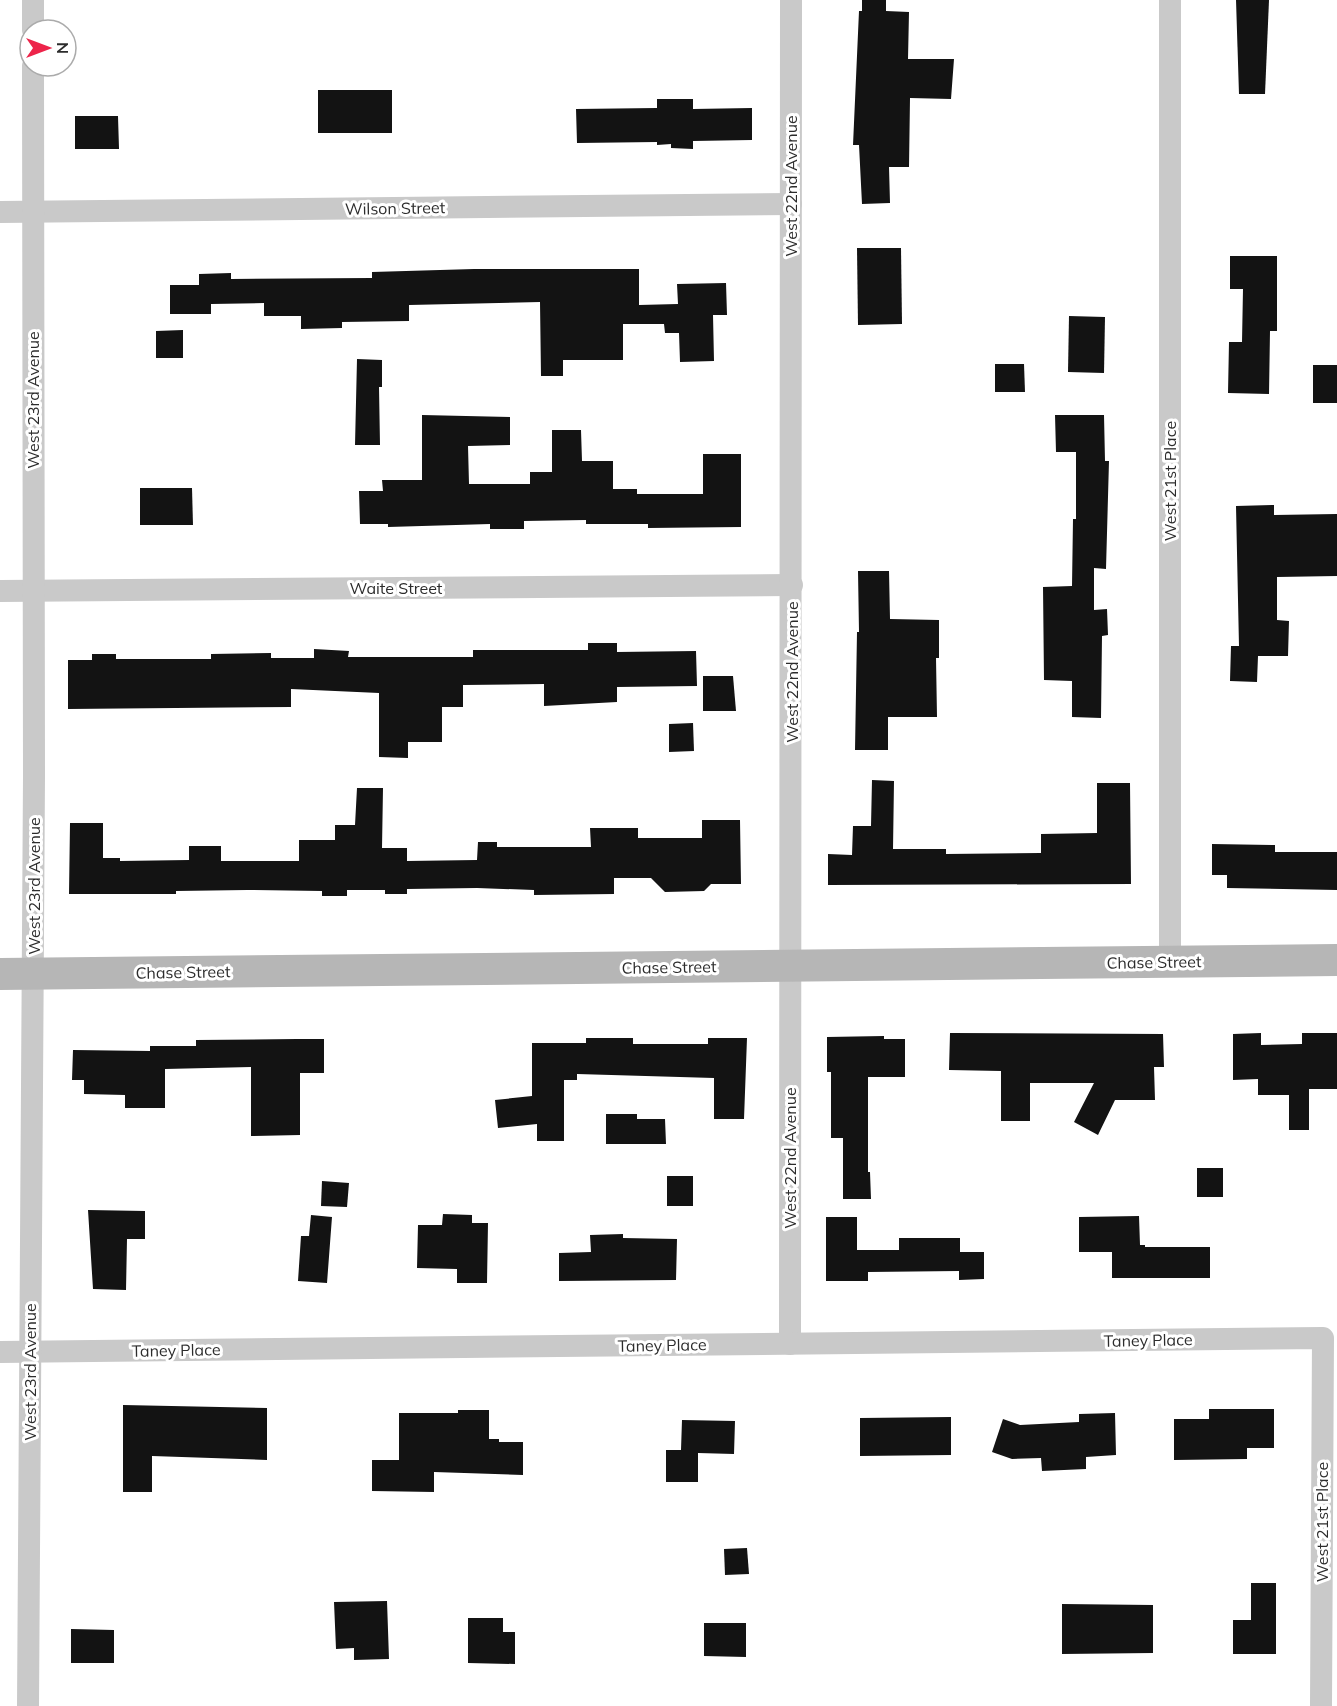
<svg xmlns="http://www.w3.org/2000/svg" width="1337" height="1706" viewBox="0 0 1337 1706" font-family="Mulish,sans-serif">
	<style>
		.building { fill: #131313 }
		.lines { fill: none; stroke-linecap: round; stroke-linejoin: round }
		.street { stroke: #c9c9c9; stroke-width: 22 }
		.secondary { stroke: #b6b6b6; stroke-width: 32 }
		.labels { text-anchor: middle; dominant-baseline: central; stroke-width: 6; stroke-linejoin: round; paint-order: stroke }
		.street-label { font-size: 16px; fill: #2c2c2c; stroke: #fff }
	</style>
	<rect width="100%" height="100%" fill="#fff"/>
	<g class="building">
		<path d="M 862,0 L 886,0 L 886,11 L 909,12 L 908,59 L 954,59 L 951,99 L 910,98 L 909,167 L 889,167 L 890,203 L 862,204 L 859,145 L 853,145 L 859,11 L 862,11 Z"/>
		<path d="M 1236,0 L 1269,0 L 1265,94 L 1239,94 Z"/>
		<rect x="318" y="90" width="74" height="43"/>
		<path d="M 657,99 L 693,99 L 693,109 L 752,108 L 752,140 L 693,141 L 693,149 L 671,148 L 671,144 L 657,145 L 657,142 L 577,143 L 576,109 L 657,108 Z"/>
		<path d="M 75,116 L 118,116 L 119,149 L 75,149 Z"/>
		<path d="M 857,248 L 901,248 L 902,324 L 858,325 Z"/>
		<path d="M 1230,256 L 1277,256 L 1277,331 L 1270,331 L 1269,394 L 1228,393 L 1229,342 L 1242,342 L 1243,289 L 1230,289 Z"/>
		<path d="M 474,269 L 639,269 L 639,305 L 678,304 L 677,284 L 726,283 L 727,315 L 713,315 L 714,361 L 680,362 L 679,333 L 665,333 L 664,324 L 623,324 L 623,360 L 563,360 L 563,376 L 541,376 L 540,302 L 409,305 L 409,321 L 342,322 L 342,328 L 301,329 L 301,316 L 264,316 L 264,303 L 211,304 L 211,314 L 170,314 L 170,285 L 199,285 L 199,274 L 231,273 L 231,279 L 372,278 L 372,272 Z"/>
		<path d="M 1069,316 L 1105,317 L 1104,373 L 1068,372 Z"/>
		<path d="M 183,330 L 183,358 L 156,358 L 156,331 Z"/>
		<path d="M 357,359 L 382,360 L 382,387 L 379,387 L 380,445 L 355,445 Z"/>
		<path d="M 995,364 L 1024,364 L 1025,392 L 995,392 Z"/>
		<rect x="1313" y="365" width="24" height="38"/>
		<path d="M 422,415 L 510,417 L 510,445 L 468,446 L 469,484 L 530,484 L 530,472 L 552,472 L 552,430 L 581,430 L 582,461 L 613,461 L 613,489 L 637,489 L 637,494 L 703,494 L 703,454 L 741,454 L 741,527 L 648,528 L 648,524 L 586,524 L 586,520 L 524,521 L 524,529 L 490,529 L 490,524 L 388,527 L 388,524 L 360,524 L 359,491 L 383,491 L 382,480 L 422,480 Z"/>
		<path d="M 1055,415 L 1104,415 L 1105,461 L 1109,461 L 1106,569 L 1094,568 L 1094,610 L 1107,609 L 1108,635 L 1102,636 L 1101,718 L 1072,717 L 1072,681 L 1044,680 L 1043,587 L 1072,586 L 1073,519 L 1076,519 L 1076,452 L 1056,452 Z"/>
		<path d="M 140,488 L 192,488 L 193,525 L 140,525 Z"/>
		<path d="M 1274,505 L 1274,515 L 1337,514 L 1337,576 L 1277,577 L 1277,620 L 1289,621 L 1288,656 L 1258,656 L 1257,682 L 1230,681 L 1231,646 L 1239,646 L 1236,506 Z"/>
		<path d="M 858,571 L 889,571 L 890,619 L 939,620 L 939,658 L 936,658 L 937,717 L 888,717 L 888,750 L 855,750 L 857,632 L 859,632 Z"/>
		<path d="M 588,643 L 617,643 L 617,652 L 696,651 L 697,686 L 617,687 L 617,702 L 544,706 L 544,684 L 463,685 L 463,707 L 442,707 L 442,742 L 408,742 L 408,758 L 379,757 L 379,693 L 291,689 L 291,707 L 68,709 L 68,660 L 92,660 L 92,654 L 116,654 L 116,659 L 211,659 L 211,654 L 271,653 L 271,658 L 314,658 L 314,649 L 349,651 L 348,657 L 473,657 L 473,650 L 588,650 Z"/>
		<path d="M 703,676 L 733,676 L 736,711 L 703,711 Z"/>
		<path d="M 693,723 L 694,751 L 669,752 L 669,724 Z"/>
		<path d="M 872,780 L 894,781 L 893,849 L 946,849 L 946,854 L 1041,853 L 1041,834 L 1097,833 L 1097,783 L 1130,783 L 1131,884 L 828,885 L 828,854 L 852,855 L 853,826 L 871,826 Z"/>
		<path d="M 357,788 L 383,788 L 382,848 L 407,848 L 407,861 L 477,860 L 478,842 L 497,842 L 497,847 L 591,847 L 590,828 L 638,828 L 638,838 L 702,838 L 702,820 L 740,820 L 741,884 L 711,884 L 704,891 L 665,892 L 651,878 L 614,878 L 614,894 L 534,895 L 534,890 L 477,888 L 407,889 L 407,894 L 385,894 L 385,890 L 347,890 L 347,896 L 322,896 L 322,891 L 247,890 L 176,891 L 176,894 L 69,894 L 70,823 L 103,823 L 103,858 L 120,858 L 120,861 L 189,860 L 189,846 L 221,846 L 221,861 L 299,861 L 299,840 L 335,840 L 335,825 L 355,825 Z"/>
		<path d="M 1212,844 L 1275,845 L 1275,852 L 1337,852 L 1337,890 L 1227,888 L 1227,875 L 1212,875 Z"/>
		<path d="M 950,1033 L 1163,1034 L 1164,1067 L 1154,1067 L 1155,1100 L 1115,1100 L 1098,1135 L 1074,1122 L 1094,1083 L 1030,1083 L 1030,1121 L 1001,1121 L 1001,1071 L 949,1070 Z"/>
		<path d="M 1261,1033 L 1261,1045 L 1302,1044 L 1302,1033 L 1337,1033 L 1337,1089 L 1309,1089 L 1309,1130 L 1289,1130 L 1289,1095 L 1258,1095 L 1258,1079 L 1233,1080 L 1233,1034 Z"/>
		<path d="M 884,1036 L 884,1039 L 905,1039 L 905,1077 L 868,1077 L 868,1172 L 870,1172 L 871,1199 L 843,1199 L 843,1138 L 831,1138 L 831,1072 L 827,1072 L 827,1037 Z"/>
		<path d="M 586,1038 L 633,1038 L 633,1044 L 708,1044 L 708,1038 L 747,1038 L 744,1119 L 714,1119 L 714,1078 L 577,1074 L 577,1080 L 564,1080 L 564,1141 L 537,1141 L 537,1124 L 498,1128 L 495,1100 L 532,1096 L 532,1043 L 586,1043 Z"/>
		<path d="M 297,1039 L 324,1039 L 324,1073 L 300,1073 L 300,1135 L 251,1136 L 251,1067 L 165,1069 L 165,1108 L 125,1108 L 125,1095 L 84,1094 L 84,1080 L 72,1080 L 73,1050 L 150,1051 L 150,1046 L 196,1046 L 196,1040 Z"/>
		<path d="M 606,1114 L 637,1114 L 637,1119 L 665,1119 L 666,1144 L 606,1144 Z"/>
		<rect x="1197" y="1168" width="26" height="29"/>
		<rect x="667" y="1176" width="26" height="30"/>
		<path d="M 322,1181 L 349,1183 L 347,1207 L 321,1206 Z"/>
		<path d="M 88,1210 L 145,1211 L 145,1239 L 127,1239 L 126,1290 L 93,1289 Z"/>
		<path d="M 443,1214 L 472,1215 L 472,1223 L 488,1223 L 487,1283 L 457,1283 L 457,1269 L 417,1268 L 418,1225 L 442,1225 Z"/>
		<path d="M 311,1215 L 332,1217 L 327,1283 L 298,1281 L 301,1236 L 309,1236 Z"/>
		<path d="M 1139,1216 L 1140,1245 L 1145,1245 L 1145,1247 L 1210,1247 L 1210,1278 L 1112,1278 L 1112,1252 L 1079,1252 L 1079,1217 Z"/>
		<path d="M 826,1217 L 857,1217 L 857,1250 L 899,1250 L 899,1238 L 960,1238 L 960,1252 L 984,1252 L 984,1279 L 959,1280 L 959,1271 L 868,1272 L 868,1281 L 826,1281 Z"/>
		<path d="M 623,1234 L 623,1238 L 677,1239 L 676,1280 L 559,1281 L 559,1253 L 591,1252 L 590,1235 Z"/>
		<path d="M 123,1405 L 267,1408 L 267,1460 L 152,1456 L 152,1492 L 123,1492 Z"/>
		<path d="M 1209,1409 L 1274,1409 L 1274,1448 L 1247,1448 L 1247,1459 L 1174,1460 L 1174,1419 L 1209,1419 Z"/>
		<path d="M 458,1410 L 489,1410 L 489,1439 L 499,1439 L 499,1442 L 523,1442 L 523,1475 L 434,1472 L 434,1492 L 372,1491 L 372,1460 L 399,1460 L 399,1413 L 458,1413 Z"/>
		<path d="M 1115,1413 L 1116,1455 L 1086,1457 L 1086,1469 L 1042,1471 L 1041,1458 L 1012,1459 L 992,1452 L 1003,1419 L 1020,1425 L 1079,1422 L 1079,1414 Z"/>
		<path d="M 951,1417 L 951,1455 L 860,1456 L 860,1418 Z"/>
		<path d="M 682,1420 L 735,1421 L 734,1454 L 698,1453 L 698,1482 L 666,1482 L 666,1450 L 681,1450 Z"/>
		<path d="M 747,1548 L 749,1574 L 725,1575 L 724,1549 Z"/>
		<path d="M 1251,1583 L 1276,1583 L 1276,1654 L 1233,1654 L 1233,1620 L 1251,1620 Z"/>
		<path d="M 387,1601 L 389,1659 L 354,1660 L 354,1648 L 336,1649 L 334,1602 Z"/>
		<path d="M 1062,1604 L 1153,1605 L 1153,1653 L 1062,1654 Z"/>
		<path d="M 468,1618 L 503,1618 L 503,1632 L 515,1632 L 515,1664 L 468,1663 Z"/>
		<path d="M 704,1623 L 746,1623 L 746,1657 L 704,1656 Z"/>
		<path d="M 71,1629 L 114,1630 L 114,1663 L 71,1663 Z"/>
	</g>
	<g class="lines">
		<g class="street">
			<path d="M 33,0 L 33,30"/>
			<path d="M 1170,0 L 1170,962"/>
			<path d="M 0,212 L 791,204"/>
			<path d="M 0,591 L 792,585"/>
			<path d="M 790,1344 L 791,0"/>
			<path d="M 0,1352 L 1323,1338 L 1321,1706"/>
			<path d="M 28,1706 L 34,777 L 33,66"/>
		</g>
		<path class="secondary" d="M 0,974 L 1337,960"/>
	</g>
	<g class="labels">
		<g class="street-label">
			<text transform="translate(791 186) rotate(-90)">West 22nd Avenue</text>
			<text transform="translate(395 208) rotate(-1)">Wilson Street</text>
			<text transform="translate(33 400) rotate(-90)">West 23rd Avenue</text>
			<text transform="translate(1170 481) rotate(-90)">West 21st Place</text>
			<text x="396" y="588">Waite Street</text>
			<text transform="translate(792 672) rotate(-90)">West 22nd Avenue</text>
			<text transform="translate(34 886) rotate(-90)">West 23rd Avenue</text>
			<text transform="translate(1154 962) rotate(-1)">Chase Street</text>
			<text transform="translate(669 967) rotate(-1)">Chase Street</text>
			<text transform="translate(183 972) rotate(-1)">Chase Street</text>
			<text transform="translate(790 1158) rotate(-90)">West 22nd Avenue</text>
			<text transform="translate(1148 1340) rotate(-1)">Taney Place</text>
			<text transform="translate(662 1345) rotate(-1)">Taney Place</text>
			<text transform="translate(176 1350) rotate(-1)">Taney Place</text>
			<text transform="translate(30 1372) rotate(-90)">West 23rd Avenue</text>
			<text transform="translate(1322 1522) rotate(-90)">West 21st Place</text>
		</g>
	</g>
	<g transform="translate(48 48) rotate(90)"><circle r="28" fill="#ffffff" stroke="#ababab" stroke-width="1.5"/>
	<path d="M0-4.5L10 22L0 15L-10 22Z" fill="#ed244a"/>
	<text y="-9" font-size="16" font-weight="bold" text-anchor="middle" fill="#2c2c2c">N</text>
	</g>
</svg>
